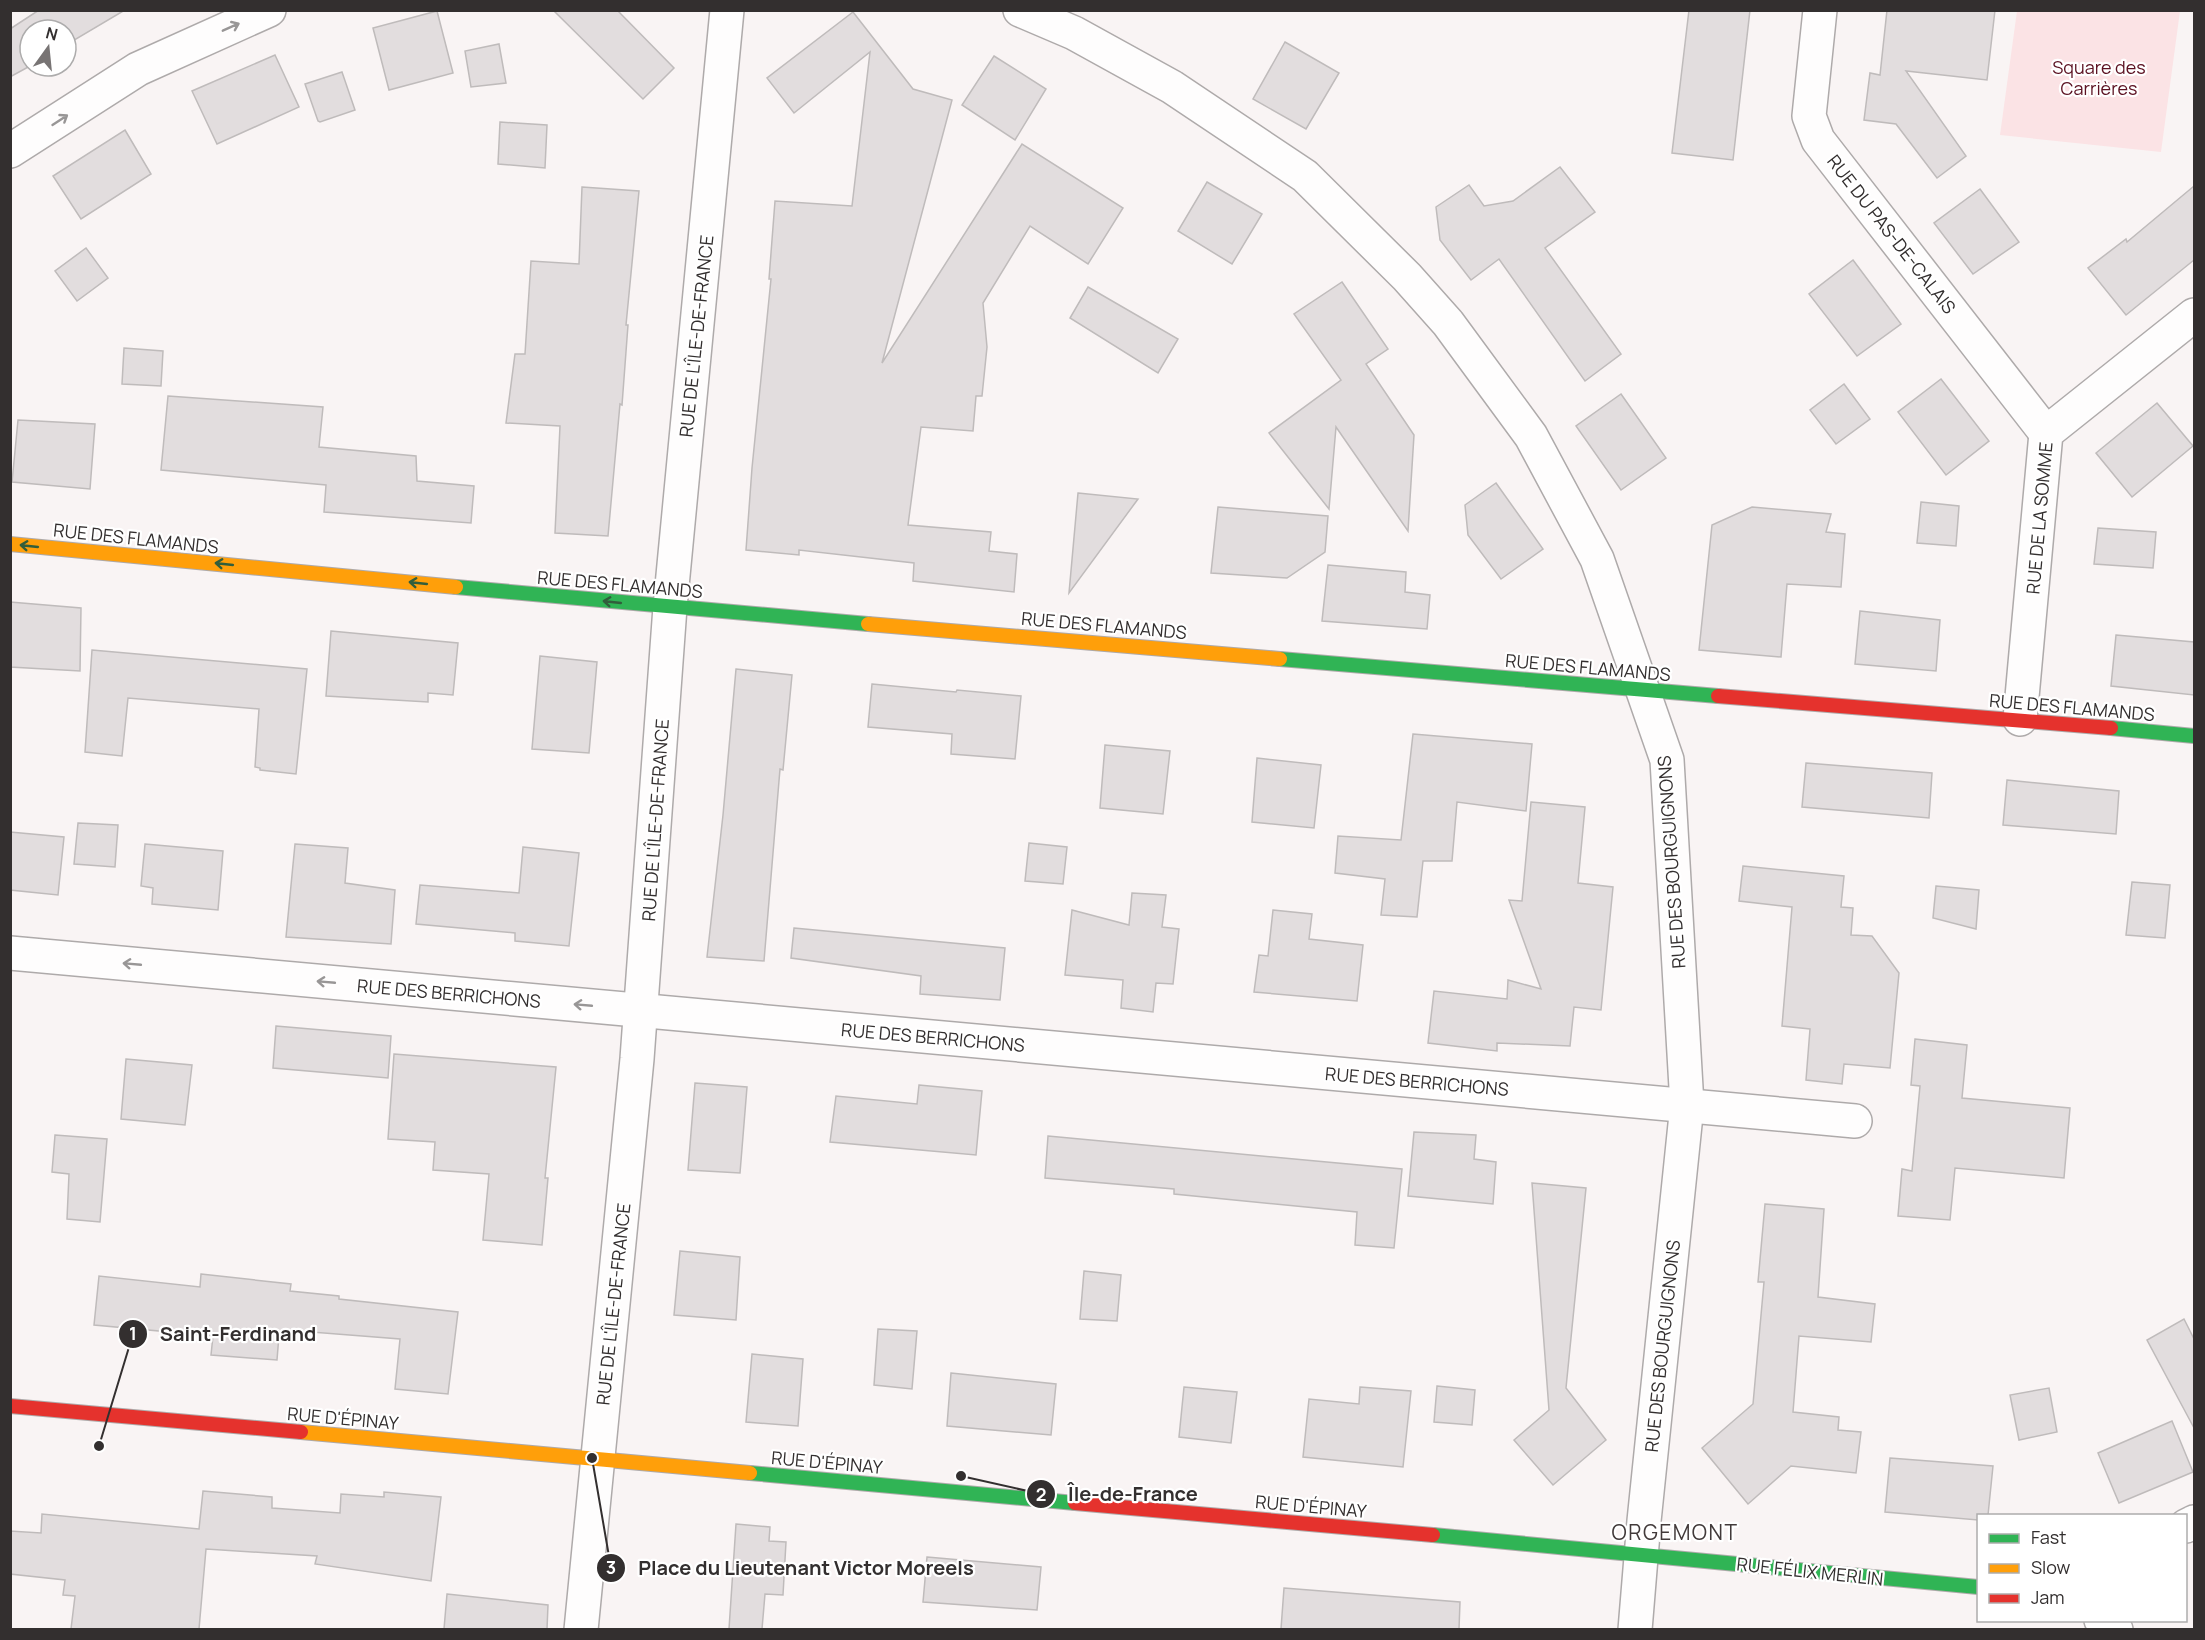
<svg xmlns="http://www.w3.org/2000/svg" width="2205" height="1640" viewBox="0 0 2205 1640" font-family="Manrope,sans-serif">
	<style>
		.green { fill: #fbe3e5 }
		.building { fill: #e2ddde; stroke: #bfbbbb; stroke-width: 1.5 }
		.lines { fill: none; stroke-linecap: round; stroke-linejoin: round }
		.street-casing { stroke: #aeaaaa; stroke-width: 36 }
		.fast-casing { stroke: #aeaaaa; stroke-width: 16 }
		.slow-casing { stroke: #aeaaaa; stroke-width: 16 }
		.jam-casing { stroke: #aeaaaa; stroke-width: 16 }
		.street { stroke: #fefdfd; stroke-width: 33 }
		.fast { stroke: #30b455; stroke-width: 14 }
		.slow { stroke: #ff9f0a; stroke-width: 14 }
		.jam { stroke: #e5322d; stroke-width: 14 }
		.oneway { stroke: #989696 }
		.oneway2 { stroke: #325e3c }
		.labels { text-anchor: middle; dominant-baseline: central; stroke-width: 4.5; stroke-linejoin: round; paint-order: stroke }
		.park-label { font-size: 18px; fill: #5b1121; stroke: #fff }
		.street-label { font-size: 18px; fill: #332f2f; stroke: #fff }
		.quarter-label { font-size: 21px; letter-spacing: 1.5px; fill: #423a3a; stroke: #fff }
		.leader { fill: none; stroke: #332f2f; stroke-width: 2 }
		.callout-dot { fill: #332f2f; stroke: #fff; stroke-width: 2 }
		.mark-label { font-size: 18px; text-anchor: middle; font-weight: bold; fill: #fff }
		.callout-label { font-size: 20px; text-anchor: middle; font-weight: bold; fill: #332f2f; stroke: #fff; stroke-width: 4.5; stroke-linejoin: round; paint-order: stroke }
	</style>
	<rect width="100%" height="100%" fill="#f9f4f4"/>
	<path class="green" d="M 2017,11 L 2180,11 L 2161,152 L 2000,135 Z"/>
	<g class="building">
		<path d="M 39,10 L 125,10 L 66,45 L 66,30 L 30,30 L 30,66 L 10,77 L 10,29 Z"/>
		<path d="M 553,10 L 617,10 L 674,68 L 643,99 Z"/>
		<path d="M 1689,10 L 1750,10 L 1733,160 L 1672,153 Z"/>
		<path d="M 1887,10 L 1995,10 L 1987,80 L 1906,71 L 1966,156 L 1937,178 L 1896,124 L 1864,120 L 1870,73 L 1880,75 Z"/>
		<path d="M 437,11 L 453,73 L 389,90 L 373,28 Z"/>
		<path d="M 853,12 L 913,89 L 952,100 L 882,363 L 1022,144 L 1123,208 L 1088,264 L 1030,226 L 983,303 L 987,347 L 982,396 L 976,396 L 973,431 L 921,427 L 908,525 L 991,532 L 989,551 L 1017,554 L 1014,592 L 913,581 L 914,563 L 799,550 L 799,555 L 746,550 L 752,468 L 771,279 L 769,279 L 775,201 L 852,206 L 870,52 L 794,113 L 767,78 Z"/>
		<path d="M 1285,42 L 1339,73 L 1306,129 L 1253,99 Z"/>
		<path d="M 499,44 L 506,83 L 471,87 L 465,51 Z"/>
		<path d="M 275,55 L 299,107 L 217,144 L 192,91 Z"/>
		<path d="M 994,56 L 1046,89 L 1015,140 L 962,105 Z"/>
		<path d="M 342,72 L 355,110 L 320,122 L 318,121 L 305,84 Z"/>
		<path d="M 500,122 L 547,125 L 545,168 L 498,164 Z"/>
		<path d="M 125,130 L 151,174 L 81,219 L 53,176 Z"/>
		<path d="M 1560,167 L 1595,212 L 1545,248 L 1621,354 L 1585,381 L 1499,259 L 1471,280 L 1440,240 L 1436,207 L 1469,185 L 1484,206 L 1513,201 Z"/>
		<path d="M 1207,182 L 1262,214 L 1232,264 L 1178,231 Z"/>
		<path d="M 2194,186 L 2194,260 L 2126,315 L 2088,268 L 2126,239 L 2127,242 Z"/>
		<path d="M 582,187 L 639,191 L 626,325 L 628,325 L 622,405 L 620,404 L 608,536 L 555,533 L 560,426 L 506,423 L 515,354 L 525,354 L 531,261 L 579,264 Z"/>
		<path d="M 1980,189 L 2019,242 L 1973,274 L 1934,223 Z"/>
		<path d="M 86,248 L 108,278 L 77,301 L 55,271 Z"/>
		<path d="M 1853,260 L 1901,324 L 1857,356 L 1809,294 Z"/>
		<path d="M 1342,282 L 1388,349 L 1366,364 L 1414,435 L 1408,531 L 1336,427 L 1329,509 L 1269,433 L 1341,380 L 1294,314 Z"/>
		<path d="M 1088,287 L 1178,339 L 1158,373 L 1070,318 Z"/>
		<path d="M 124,348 L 163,351 L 161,386 L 122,384 Z"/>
		<path d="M 1941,379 L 1989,441 L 1946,475 L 1898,412 Z"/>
		<path d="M 1844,384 L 1870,419 L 1836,444 L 1810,410 Z"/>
		<path d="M 1621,394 L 1666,458 L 1621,490 L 1576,426 Z"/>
		<path d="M 168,396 L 323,407 L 319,447 L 416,456 L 417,481 L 474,486 L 471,523 L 324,512 L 326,485 L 161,470 Z"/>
		<path d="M 2157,403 L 2193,446 L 2132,497 L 2096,453 Z"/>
		<path d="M 18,420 L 95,424 L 90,489 L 12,482 Z"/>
		<path d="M 1496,483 L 1543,549 L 1501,579 L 1468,535 L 1465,505 Z"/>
		<path d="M 1078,493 L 1138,499 L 1069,593 Z"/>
		<path d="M 1921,502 L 1959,506 L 1956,546 L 1917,543 Z"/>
		<path d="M 1218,507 L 1328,516 L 1325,552 L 1287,578 L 1211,573 Z"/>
		<path d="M 1752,507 L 1831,514 L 1826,532 L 1845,534 L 1841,587 L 1787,584 L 1781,657 L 1699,650 L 1712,525 Z"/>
		<path d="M 2098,528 L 2156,532 L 2153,568 L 2094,564 Z"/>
		<path d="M 1328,565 L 1406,572 L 1405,592 L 1430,595 L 1427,629 L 1322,621 Z"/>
		<path d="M 10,602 L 81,608 L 80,671 L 10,667 Z"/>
		<path d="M 1860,611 L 1940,620 L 1936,671 L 1855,664 Z"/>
		<path d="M 331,631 L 458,643 L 453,695 L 428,693 L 428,702 L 326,696 Z"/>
		<path d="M 2116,635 L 2194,642 L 2194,695 L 2111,686 Z"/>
		<path d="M 92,650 L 307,669 L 296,774 L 260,770 L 260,768 L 255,767 L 259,709 L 128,698 L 122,756 L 85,752 Z"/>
		<path d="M 540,656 L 597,662 L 589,753 L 532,749 Z"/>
		<path d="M 736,669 L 792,675 L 783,770 L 780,769 L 764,961 L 707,957 L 723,815 Z"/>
		<path d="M 872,684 L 956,692 L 957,690 L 1021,696 L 1015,759 L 951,754 L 952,734 L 868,727 Z"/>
		<path d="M 1413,734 L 1532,744 L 1526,811 L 1457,802 L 1452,861 L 1423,861 L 1417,917 L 1381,915 L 1385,879 L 1335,873 L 1338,836 L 1401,840 Z"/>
		<path d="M 1105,745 L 1170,751 L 1163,814 L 1100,808 Z"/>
		<path d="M 1257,758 L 1321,765 L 1314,828 L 1252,822 Z"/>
		<path d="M 1806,763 L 1932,773 L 1929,818 L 1802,807 Z"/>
		<path d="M 2007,780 L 2119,791 L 2116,834 L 2003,825 Z"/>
		<path d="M 1531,802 L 1585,807 L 1578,883 L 1613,887 L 1601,1010 L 1574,1007 L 1570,1046 L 1497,1043 L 1497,1051 L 1428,1043 L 1434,991 L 1507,999 L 1508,980 L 1541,989 L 1509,900 L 1522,901 Z"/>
		<path d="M 78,823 L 118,825 L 115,867 L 74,864 Z"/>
		<path d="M 10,832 L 64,837 L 58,895 L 10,890 Z"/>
		<path d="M 1029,843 L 1067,847 L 1063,884 L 1025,881 Z"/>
		<path d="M 145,844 L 223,851 L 218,910 L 152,904 L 153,888 L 141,886 Z"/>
		<path d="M 295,844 L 348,848 L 345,883 L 395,890 L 391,944 L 286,937 Z"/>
		<path d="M 523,847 L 579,853 L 569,946 L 515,941 L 515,933 L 416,924 L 420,885 L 519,893 Z"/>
		<path d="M 1743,866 L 1844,876 L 1841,907 L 1853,908 L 1851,935 L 1872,936 L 1899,973 L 1890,1068 L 1844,1064 L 1842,1084 L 1806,1080 L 1810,1029 L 1782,1026 L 1792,907 L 1739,901 Z"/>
		<path d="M 2132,882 L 2170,885 L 2165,938 L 2126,935 Z"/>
		<path d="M 1936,886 L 1979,890 L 1976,929 L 1933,918 Z"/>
		<path d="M 1132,893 L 1166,895 L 1162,927 L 1179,929 L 1173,984 L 1156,983 L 1153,1012 L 1121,1008 L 1123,980 L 1065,975 L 1072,910 L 1129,925 Z"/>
		<path d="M 1273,910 L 1312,914 L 1309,939 L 1363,945 L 1357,1001 L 1254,992 L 1259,955 L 1268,956 Z"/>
		<path d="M 794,928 L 1005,948 L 1000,1000 L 920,994 L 921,976 L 791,958 Z"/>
		<path d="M 276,1026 L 391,1036 L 388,1078 L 273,1068 Z"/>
		<path d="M 1915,1039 L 1967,1045 L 1962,1098 L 2070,1108 L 2064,1178 L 1955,1168 L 1950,1220 L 1898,1216 L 1902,1169 L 1912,1171 L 1920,1086 L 1911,1085 Z"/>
		<path d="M 394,1054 L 556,1067 L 545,1178 L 548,1178 L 542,1245 L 483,1240 L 489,1174 L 433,1170 L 435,1142 L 388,1139 Z"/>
		<path d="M 126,1059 L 192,1065 L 185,1125 L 121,1119 Z"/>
		<path d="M 695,1083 L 747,1087 L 740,1173 L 688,1170 Z"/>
		<path d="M 919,1085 L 982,1091 L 976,1155 L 830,1142 L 836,1096 L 917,1104 Z"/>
		<path d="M 1414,1132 L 1476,1135 L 1474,1159 L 1496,1162 L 1493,1204 L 1408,1196 Z"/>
		<path d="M 55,1135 L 107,1139 L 100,1222 L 67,1219 L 69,1174 L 52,1172 Z"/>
		<path d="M 1048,1136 L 1402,1169 L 1394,1248 L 1355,1245 L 1357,1212 L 1174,1194 L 1174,1189 L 1045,1178 Z"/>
		<path d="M 1532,1183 L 1586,1188 L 1566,1388 L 1606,1440 L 1553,1485 L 1514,1440 L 1549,1410 Z"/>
		<path d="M 1765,1204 L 1824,1209 L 1818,1297 L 1875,1304 L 1871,1342 L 1799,1336 L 1793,1412 L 1839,1417 L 1838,1430 L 1861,1432 L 1856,1473 L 1791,1466 L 1748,1504 L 1702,1448 L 1753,1404 L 1764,1282 L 1758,1282 Z"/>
		<path d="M 680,1251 L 740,1257 L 736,1320 L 674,1315 Z"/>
		<path d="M 1084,1271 L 1121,1275 L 1117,1321 L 1080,1319 Z"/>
		<path d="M 201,1274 L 291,1284 L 290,1291 L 339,1296 L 339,1299 L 458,1312 L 448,1394 L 395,1389 L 400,1339 L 286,1330 L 286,1335 L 279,1335 L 277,1360 L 211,1355 L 213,1336 L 94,1325 L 99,1276 L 200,1287 Z"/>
		<path d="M 2184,1319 L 2194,1339 L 2194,1428 L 2147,1340 Z"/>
		<path d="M 878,1329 L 917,1331 L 912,1389 L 874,1385 Z"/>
		<path d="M 752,1354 L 803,1359 L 798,1426 L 746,1422 Z"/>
		<path d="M 951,1373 L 1056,1384 L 1051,1435 L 947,1426 Z"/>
		<path d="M 1437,1386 L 1475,1390 L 1472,1425 L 1434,1422 Z"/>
		<path d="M 1184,1387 L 1237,1392 L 1231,1443 L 1179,1437 Z"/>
		<path d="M 1360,1387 L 1411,1391 L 1403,1467 L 1303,1457 L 1309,1399 L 1359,1404 Z"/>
		<path d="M 2049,1388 L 2057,1432 L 2019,1440 L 2010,1395 Z"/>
		<path d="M 2172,1421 L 2193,1472 L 2119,1503 L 2098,1453 Z"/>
		<path d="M 1890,1458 L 1993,1466 L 1988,1515 L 1978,1515 L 1978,1520 L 1885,1512 Z"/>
		<path d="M 203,1491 L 272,1497 L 272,1508 L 340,1513 L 341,1494 L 384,1497 L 384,1492 L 441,1497 L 431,1581 L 315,1564 L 317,1556 L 206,1549 L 199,1629 L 71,1629 L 75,1596 L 63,1595 L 65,1580 L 10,1574 L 10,1531 L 41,1533 L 42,1514 L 199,1529 Z"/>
		<path d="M 736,1524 L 770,1527 L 769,1541 L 786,1542 L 783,1595 L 765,1594 L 762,1629 L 729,1629 Z"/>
		<path d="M 927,1557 L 1041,1567 L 1037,1610 L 923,1602 Z"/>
		<path d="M 1284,1588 L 1460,1602 L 1459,1629 L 1281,1629 Z"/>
		<path d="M 447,1594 L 548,1605 L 547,1629 L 444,1629 Z"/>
	</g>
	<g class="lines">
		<defs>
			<g id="street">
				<path d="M 1020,10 L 1074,33 L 1172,87 L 1305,176 L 1407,277 L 1448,323 L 1531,436 L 1597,559 L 1667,760 L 1687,1105 L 1644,1521 L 1635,1630"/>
				<path d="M 1820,10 L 1809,116 L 1818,140 L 2046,433"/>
				<path d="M 10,151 L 138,69 L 269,10"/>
				<path d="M 2020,719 L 2046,433 L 2194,315"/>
				<path d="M 10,953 L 1855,1121"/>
				<path d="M 2186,1526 L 2194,1522"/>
				<path d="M 2101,1620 L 2116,1630"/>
				<path d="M 581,1630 L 637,1059 L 670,607 L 727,10"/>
			</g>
			<g id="fast">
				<path d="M 456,587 L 868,624"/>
				<path d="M 1280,659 L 1718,696"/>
				<path d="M 2111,728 L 2194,736"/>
				<path d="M 750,1473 L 1075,1503"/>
				<path d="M 1433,1535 L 1978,1587"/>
			</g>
			<g id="slow">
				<path d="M 10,544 L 456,587"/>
				<path d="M 868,624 L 1280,659"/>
				<path d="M 301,1432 L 750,1473"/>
			</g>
			<g id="jam">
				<path d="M 1718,696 L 2111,728"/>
				<path d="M 10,1406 L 301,1432"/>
				<path d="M 1075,1503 L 1433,1535"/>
			</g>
		</defs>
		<use href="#street" class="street-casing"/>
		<use href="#fast" class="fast-casing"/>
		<use href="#slow" class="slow-casing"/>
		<use href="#jam" class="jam-casing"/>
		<use href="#street" class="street"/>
		<use href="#fast" class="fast"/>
		<use href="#slow" class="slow"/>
		<use href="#jam" class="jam"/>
	</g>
	<defs><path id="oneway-shaft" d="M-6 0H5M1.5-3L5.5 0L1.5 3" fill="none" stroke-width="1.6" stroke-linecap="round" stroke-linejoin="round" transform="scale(1.5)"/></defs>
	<g class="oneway">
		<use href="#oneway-shaft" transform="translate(231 27) rotate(-24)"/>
		<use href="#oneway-shaft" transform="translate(60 120) rotate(-33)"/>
		<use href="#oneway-shaft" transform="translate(132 964) rotate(-175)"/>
		<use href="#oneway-shaft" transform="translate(326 982) rotate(-175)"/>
		<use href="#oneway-shaft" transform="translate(583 1005) rotate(-175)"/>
	</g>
	<g class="oneway2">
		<use href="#oneway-shaft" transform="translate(29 546) rotate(-174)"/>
		<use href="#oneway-shaft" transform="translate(224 564) rotate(-174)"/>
		<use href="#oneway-shaft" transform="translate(418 583) rotate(-174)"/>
		<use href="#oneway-shaft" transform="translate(612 602) rotate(-174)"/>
	</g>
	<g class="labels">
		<g class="park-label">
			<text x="2099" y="67">Square des<tspan x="2099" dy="21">Carrières</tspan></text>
		</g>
		<g class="street-label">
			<text transform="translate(1892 234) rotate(52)">RUE DU PAS-DE-CALAIS</text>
			<text transform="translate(696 336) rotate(-84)">RUE DE L'ÎLE-DE-FRANCE</text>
			<text transform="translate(2039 518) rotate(-85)">RUE DE LA SOMME</text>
			<text transform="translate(136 538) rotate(6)">RUE DES FLAMANDS</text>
			<text transform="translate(620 584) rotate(5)">RUE DES FLAMANDS</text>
			<text transform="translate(1104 625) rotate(5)">RUE DES FLAMANDS</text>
			<text transform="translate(1588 667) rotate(5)">RUE DES FLAMANDS</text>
			<text transform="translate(2072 707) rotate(5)">RUE DES FLAMANDS</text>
			<text transform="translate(655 820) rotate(-86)">RUE DE L'ÎLE-DE-FRANCE</text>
			<text transform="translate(1671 862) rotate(-94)">RUE DES BOURGUIGNONS</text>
			<text transform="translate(449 993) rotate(5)">RUE DES BERRICHONS</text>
			<text transform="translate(933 1037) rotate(5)">RUE DES BERRICHONS</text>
			<text transform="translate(1417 1081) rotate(5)">RUE DES BERRICHONS</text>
			<text transform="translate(613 1304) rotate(-84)">RUE DE L'ÎLE-DE-FRANCE</text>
			<text transform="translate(1662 1346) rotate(-84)">RUE DES BOURGUIGNONS</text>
			<text transform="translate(343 1418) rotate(5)">RUE D'ÉPINAY</text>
			<text transform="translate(827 1462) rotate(5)">RUE D'ÉPINAY</text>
			<text transform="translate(1311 1506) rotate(5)">RUE D'ÉPINAY</text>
			<text transform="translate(1810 1571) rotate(6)">RUE FÉLIX MERLIN</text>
		</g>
		<g class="quarter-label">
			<text x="1675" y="1532">ORGEMONT</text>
		</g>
	</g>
	<path class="leader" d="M99 1446L133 1334M961 1476L1041 1494M592 1458L611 1568"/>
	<g class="callout-dot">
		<circle cx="99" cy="1446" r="6"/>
		<circle cx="961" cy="1476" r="6"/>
		<circle cx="592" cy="1458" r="6"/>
		<circle cx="133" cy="1334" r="15"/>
		<circle cx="1041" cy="1494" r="15"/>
		<circle cx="611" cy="1568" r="15"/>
	</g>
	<g class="mark-label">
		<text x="133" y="1340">1</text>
		<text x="1041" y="1501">2</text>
		<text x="611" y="1574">3</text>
	</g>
	<g class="callout-label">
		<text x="238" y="1341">Saint-Ferdinand</text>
		<text x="1133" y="1501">Île-de-France</text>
		<text x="806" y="1575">Place du Lieutenant Victor Moreels</text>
	</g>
	<rect width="2205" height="1640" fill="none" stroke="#332f2f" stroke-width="24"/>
	<rect x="1977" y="1514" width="210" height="108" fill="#ffffff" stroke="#adacac" stroke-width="1.5"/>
	<rect x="1989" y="1534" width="30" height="9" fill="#30b455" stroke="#adacac" stroke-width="1.5"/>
	<text x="2031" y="1544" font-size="18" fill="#332f2f">Fast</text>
	<rect x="1989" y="1564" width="30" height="9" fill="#ff9f0a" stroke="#adacac" stroke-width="1.5"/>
	<text x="2031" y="1574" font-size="18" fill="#332f2f">Slow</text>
	<rect x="1989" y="1594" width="30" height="9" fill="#e5322d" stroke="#adacac" stroke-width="1.5"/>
	<text x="2031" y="1604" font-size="18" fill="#332f2f">Jam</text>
	<g transform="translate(48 48) rotate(15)"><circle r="28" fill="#ffffff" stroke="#adacac" stroke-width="1.5"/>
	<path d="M0-4.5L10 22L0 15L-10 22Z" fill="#787474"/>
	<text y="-9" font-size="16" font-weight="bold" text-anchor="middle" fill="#332f2f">N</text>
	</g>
</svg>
